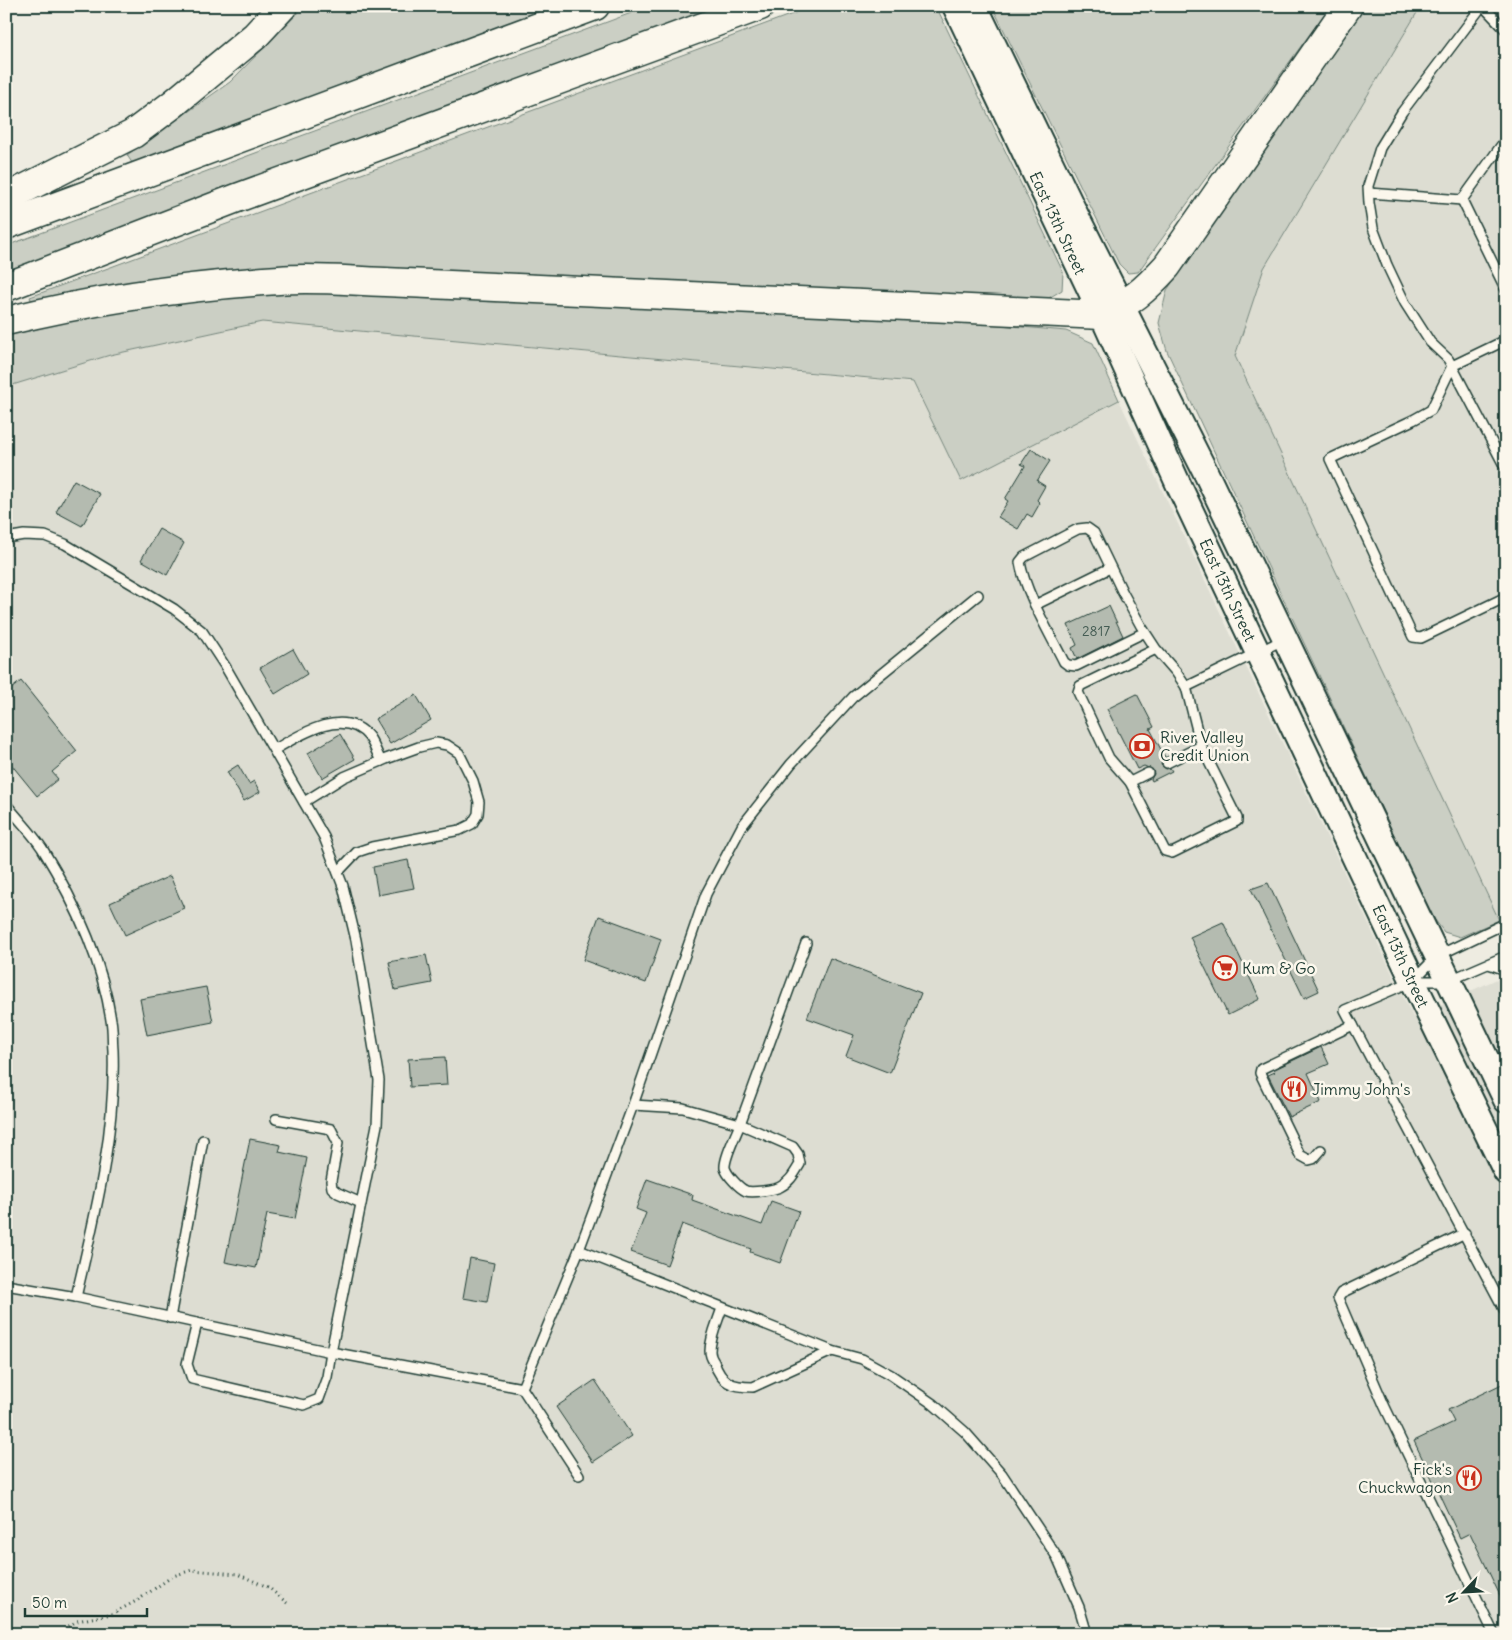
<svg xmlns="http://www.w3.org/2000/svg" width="1512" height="1640" viewBox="0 0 1512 1640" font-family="Delius,sans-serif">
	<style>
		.built { fill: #ddddd2 }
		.green { fill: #cbcfc4; stroke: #75867c }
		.building { fill: #b4bbb0; stroke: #1f3d34 }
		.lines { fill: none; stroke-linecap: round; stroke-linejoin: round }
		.lane-casing { stroke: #1f3d34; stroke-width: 12 }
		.secondary-casing { stroke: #1f3d34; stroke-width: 28 }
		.highway-casing { stroke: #1f3d34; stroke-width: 31 }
		.path { stroke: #1f3d34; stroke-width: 3; stroke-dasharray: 1 4; stroke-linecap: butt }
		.lane { stroke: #fbf7ec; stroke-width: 9 }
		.secondary { stroke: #fbf7ec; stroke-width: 24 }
		.highway { stroke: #fbf7ec; stroke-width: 28 }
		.labels { text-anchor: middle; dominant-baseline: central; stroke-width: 5; stroke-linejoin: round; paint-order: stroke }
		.number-label { font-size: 14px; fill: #445c53 }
		.street-label { font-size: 16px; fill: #1f3d34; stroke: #fbf7ec }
		.poi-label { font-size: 16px; fill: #1f3d34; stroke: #fbf7ec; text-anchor: start }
	</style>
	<rect width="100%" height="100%" fill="#eeece1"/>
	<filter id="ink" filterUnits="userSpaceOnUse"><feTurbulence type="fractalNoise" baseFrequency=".02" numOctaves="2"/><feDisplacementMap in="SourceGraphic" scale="10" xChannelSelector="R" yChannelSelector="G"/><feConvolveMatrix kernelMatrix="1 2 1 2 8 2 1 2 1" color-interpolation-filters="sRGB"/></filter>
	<g filter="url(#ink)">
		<g class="built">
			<path d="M 1421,6 L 1506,6 L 1506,917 L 1499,920 L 1235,356 L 1264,268 Z"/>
			<path d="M 262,322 L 913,383 L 961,481 L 1119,400 L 1413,1017 L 1506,975 L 1506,1634 L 6,1634 L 6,387 L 110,355 Z"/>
		</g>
		<g class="green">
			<path d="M 305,6 L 553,6 L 134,166 L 127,155 L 230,82 Z"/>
			<path d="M 650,6 L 725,6 L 6,274 L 6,246 Z"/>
			<path d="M 814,6 L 936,6 L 1063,272 L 1062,290 L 1044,301 L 452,272 L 33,304 L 30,297 Z"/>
			<path d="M 992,6 L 1330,6 L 1138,272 L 1128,273 L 1119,264 Z"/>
			<path d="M 1366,6 L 1421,6 L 1264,268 L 1235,356 L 1499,920 L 1460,937 L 1444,932 L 1432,916 L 1167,351 L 1159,323 L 1167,290 Z"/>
			<path d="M 333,289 L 889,315 L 1066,331 L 1093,343 L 1119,400 L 961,481 L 913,382 L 262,322 L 110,355 L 6,387 L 6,332 L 167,300 Z"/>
		</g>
		<g class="building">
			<path d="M 1031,449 L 1050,461 L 1037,481 L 1045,486 L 1037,500 L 1040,503 L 1032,517 L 1027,514 L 1018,529 L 998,517 L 1008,501 L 1005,499 L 1025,466 L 1021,464 Z"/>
			<path d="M 74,480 L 100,494 L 82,526 L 56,512 Z"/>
			<path d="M 159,529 L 184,543 L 167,575 L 141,560 Z"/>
			<path d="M 1109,606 L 1123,636 L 1077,659 L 1072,648 L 1077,645 L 1068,625 Z"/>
			<path d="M 293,649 L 307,674 L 275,694 L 260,668 Z"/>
			<path d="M 21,681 L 77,751 L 52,772 L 58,779 L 37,796 L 6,758 L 6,693 Z"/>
			<path d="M 1137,694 L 1154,727 L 1150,729 L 1165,757 L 1162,760 L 1161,765 L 1166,769 L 1170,768 L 1172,771 L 1152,781 L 1151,779 L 1154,774 L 1153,770 L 1144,766 L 1137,769 L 1107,709 Z"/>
			<path d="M 416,695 L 431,720 L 390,744 L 375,719 Z"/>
			<path d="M 340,734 L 355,759 L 322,778 L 308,753 Z"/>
			<path d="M 238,765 L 249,784 L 254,781 L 260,792 L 244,801 L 227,772 Z"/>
			<path d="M 408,860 L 414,888 L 378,895 L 373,867 Z"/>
			<path d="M 170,876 L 184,908 L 125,935 L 110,903 Z"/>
			<path d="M 1268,883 L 1319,991 L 1304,998 L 1251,889 Z"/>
			<path d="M 599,916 L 661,939 L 646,983 L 583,960 Z"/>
			<path d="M 1223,922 L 1260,999 L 1228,1015 L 1190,937 Z"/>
			<path d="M 426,955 L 432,983 L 395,990 L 389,962 Z"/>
			<path d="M 830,958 L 921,993 L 890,1073 L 846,1056 L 854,1035 L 807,1018 Z"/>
			<path d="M 206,987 L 213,1022 L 147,1035 L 140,999 Z"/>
			<path d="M 1321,1047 L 1329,1064 L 1308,1073 L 1321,1102 L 1289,1117 L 1268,1075 L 1275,1072 L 1273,1070 Z"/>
			<path d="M 445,1057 L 447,1085 L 410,1087 L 408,1059 Z"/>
			<path d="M 250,1139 L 281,1145 L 279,1152 L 307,1158 L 295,1219 L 267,1214 L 256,1268 L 225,1262 Z"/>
			<path d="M 647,1179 L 693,1195 L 692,1200 L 762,1225 L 771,1201 L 799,1211 L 780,1263 L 750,1252 L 751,1249 L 682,1224 L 667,1265 L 631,1252 L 646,1213 L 636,1209 Z"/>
			<path d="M 470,1258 L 494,1263 L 487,1302 L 463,1298 Z"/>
			<path d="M 595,1380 L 632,1436 L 593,1462 L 556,1407 Z"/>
			<path d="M 1506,1382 L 1506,1608 L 1470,1533 L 1460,1538 L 1414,1441 L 1454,1422 L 1448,1410 Z"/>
		</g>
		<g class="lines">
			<defs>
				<g id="lane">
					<path d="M 1482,6 L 1402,112 L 1380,148 L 1368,186 L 1369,203 L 1373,228 L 1387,265 L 1405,303 L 1430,342 L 1448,359 L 1452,366 L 1506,469"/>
					<path d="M 1483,6 L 1506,30"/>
					<path d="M 1506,139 L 1462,200 L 1506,290"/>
					<path d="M 1369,193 L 1462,200"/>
					<path d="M 1506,340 L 1452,366 L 1431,410 L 1413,420 L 1330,459 L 1413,637 L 1421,638 L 1506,597"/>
					<path d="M 6,538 L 24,535 L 45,536 L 65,544 L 174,609 L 202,631 L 225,666 L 324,837 L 343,886 L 356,940 L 379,1080 L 377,1125 L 331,1352 L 327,1377 L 319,1399 L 304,1405 L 192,1379 L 187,1364 L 197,1323"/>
					<path d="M 1035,605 L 1110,568"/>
					<path d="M 1145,632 L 1076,666 L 1068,665 L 1064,662 C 1050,634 1025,592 1020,562 L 1024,557 L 1078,529 L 1087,528 L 1094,533 L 1123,593 L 1141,626 L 1156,649 L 1176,672 L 1186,687 L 1201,746 L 1237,818 L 1237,821 L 1172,853 L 1165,851 L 1130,782 L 1109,758 L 1078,692 L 1080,686 L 1156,649"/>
					<path d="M 1186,687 L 1285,639"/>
					<path d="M 274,750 C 299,735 344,706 369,737 C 374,744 377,754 381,761"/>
					<path d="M 1167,763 L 1201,746"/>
					<path d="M 1130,782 L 1148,773"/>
					<path d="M 304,802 L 344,777 L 386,759 L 419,747 L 436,743 L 447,745 L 459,753 L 473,781 L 479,802 L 478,814 L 472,824 L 460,830 L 372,847 L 357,852 L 338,872"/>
					<path d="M 6,804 C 18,819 32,833 42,848 C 74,900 102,959 111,1020 C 113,1030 112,1040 113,1050 C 116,1134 95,1216 76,1297"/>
					<path d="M 1506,923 L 1437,956 L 1413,981 L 1345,1010 L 1506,1313"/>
					<path d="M 1489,964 L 1506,970"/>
					<path d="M 1415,981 L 1448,981 L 1506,956"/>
					<path d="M 633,1105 L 683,1108 L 740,1124 L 806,943"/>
					<path d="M 276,1119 L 331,1129 L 338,1143 L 331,1181 L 332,1188 L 338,1193 L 361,1203"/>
					<path d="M 740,1124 L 793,1147 L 798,1154 L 800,1164 C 794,1174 790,1182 780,1187 C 774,1190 752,1193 746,1191 C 739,1188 727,1175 725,1168 C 724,1158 736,1135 740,1124 Z"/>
					<path d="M 1321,1150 L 1313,1159 L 1309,1160 L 1300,1155 L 1260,1073 L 1261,1069 L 1353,1025"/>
					<path d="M 1465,1233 L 1341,1293 L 1338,1298 L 1384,1405 L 1494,1634"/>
					<path d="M 579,1250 L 832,1351 L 862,1359 L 891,1375 L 933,1404 L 965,1432 L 1002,1474 L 1057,1557 L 1079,1607 L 1087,1634"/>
					<path d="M 6,1285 L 76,1297 L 331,1352 L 522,1388 L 579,1250 L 633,1105 L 706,894 L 742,826 L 791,764 L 853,697 L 978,595"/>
					<path d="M 722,1308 C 718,1321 710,1337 710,1351 C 710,1354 712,1359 714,1362 C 721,1383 732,1387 753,1387 L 832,1351"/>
					<path d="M 170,1318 L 203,1140"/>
					<path d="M 522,1388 L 579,1475"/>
				</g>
				<g id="secondary">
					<path d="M 955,6 L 1102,315 L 1180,488 L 1413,981 L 1506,1172"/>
					<path d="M 975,6 L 1077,217 L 1204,469 L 1506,1100"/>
				</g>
				<g id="highway">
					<path d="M 6,198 L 133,134 L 173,104 L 255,36 L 283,6"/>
					<path d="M 6,225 L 595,6"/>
					<path d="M 6,287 L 237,198 L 760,6"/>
					<path d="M 6,321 C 96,299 187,286 279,280 C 314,277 350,281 385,282 L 1102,315 C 1132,302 1145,290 1167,266 L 1348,6"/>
				</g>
			</defs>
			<use href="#lane" class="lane-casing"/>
			<use href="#secondary" class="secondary-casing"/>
			<use href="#highway" class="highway-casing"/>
			<path class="path" d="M 63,1634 L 67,1627 L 77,1621 L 112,1614 L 138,1600 L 173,1576 L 192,1570 L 237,1574 L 268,1587 L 287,1603"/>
			<use href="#lane" class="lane"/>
			<use href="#secondary" class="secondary"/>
			<use href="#highway" class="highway"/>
		</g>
	</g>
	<defs>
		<symbol id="bank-ring" viewBox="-11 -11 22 22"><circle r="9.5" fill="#fbf7ec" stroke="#c8321e" stroke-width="1.5"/><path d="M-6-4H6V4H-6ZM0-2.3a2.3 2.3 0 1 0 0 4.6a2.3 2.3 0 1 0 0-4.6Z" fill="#c8321e"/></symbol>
		<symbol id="supermarket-ring" viewBox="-11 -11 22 22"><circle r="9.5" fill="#fbf7ec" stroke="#c8321e" stroke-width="1.5"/><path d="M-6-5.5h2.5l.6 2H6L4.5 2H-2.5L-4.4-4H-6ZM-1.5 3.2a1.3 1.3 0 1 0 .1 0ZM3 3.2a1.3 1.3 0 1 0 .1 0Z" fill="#c8321e"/></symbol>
		<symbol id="restaurant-ring" viewBox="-11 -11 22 22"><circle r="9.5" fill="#fbf7ec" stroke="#c8321e" stroke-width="1.5"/><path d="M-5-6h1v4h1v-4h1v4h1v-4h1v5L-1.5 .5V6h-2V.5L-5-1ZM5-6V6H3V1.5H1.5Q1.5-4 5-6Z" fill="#c8321e"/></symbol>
	</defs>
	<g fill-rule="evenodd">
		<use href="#bank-ring" x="1128" y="732" width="28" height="28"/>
		<use href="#supermarket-ring" x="1211" y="954" width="28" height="28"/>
		<use href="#restaurant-ring" x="1280" y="1075" width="28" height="28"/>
		<use href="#restaurant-ring" x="1455" y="1464" width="28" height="28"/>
	</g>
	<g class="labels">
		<g class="number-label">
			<text x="1096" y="631">2817</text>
		</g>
		<g class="street-label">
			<text transform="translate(1058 223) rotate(65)">East 13th Street</text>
			<text transform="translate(1228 590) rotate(65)">East 13th Street</text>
			<text transform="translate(1401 956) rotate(65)">East 13th Street</text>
		</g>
		<g class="poi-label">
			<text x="1160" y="737">River Valley<tspan x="1160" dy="18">Credit Union</tspan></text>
			<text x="1242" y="968">Kum &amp; Go</text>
			<text x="1312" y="1089">Jimmy John's</text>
			<text x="1452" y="1469" text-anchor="end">Fick's<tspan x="1452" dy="18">Chuckwagon</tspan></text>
		</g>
	</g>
	<rect width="1512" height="1640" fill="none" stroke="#fbf7ec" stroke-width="25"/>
	<rect x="12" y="12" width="1487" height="1615" fill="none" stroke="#1f3d34" stroke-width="2" filter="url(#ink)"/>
	<g transform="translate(1464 1592) rotate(245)" stroke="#fbf7ec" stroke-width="4" paint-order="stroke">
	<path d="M0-4L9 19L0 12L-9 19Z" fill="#1f3d34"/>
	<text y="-8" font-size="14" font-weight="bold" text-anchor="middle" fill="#1f3d34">N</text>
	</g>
	<path d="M25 1608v8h122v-8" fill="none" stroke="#1f3d34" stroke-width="2.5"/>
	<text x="32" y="1608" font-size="15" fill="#1f3d34" stroke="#fbf7ec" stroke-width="4" paint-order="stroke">50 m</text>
</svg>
